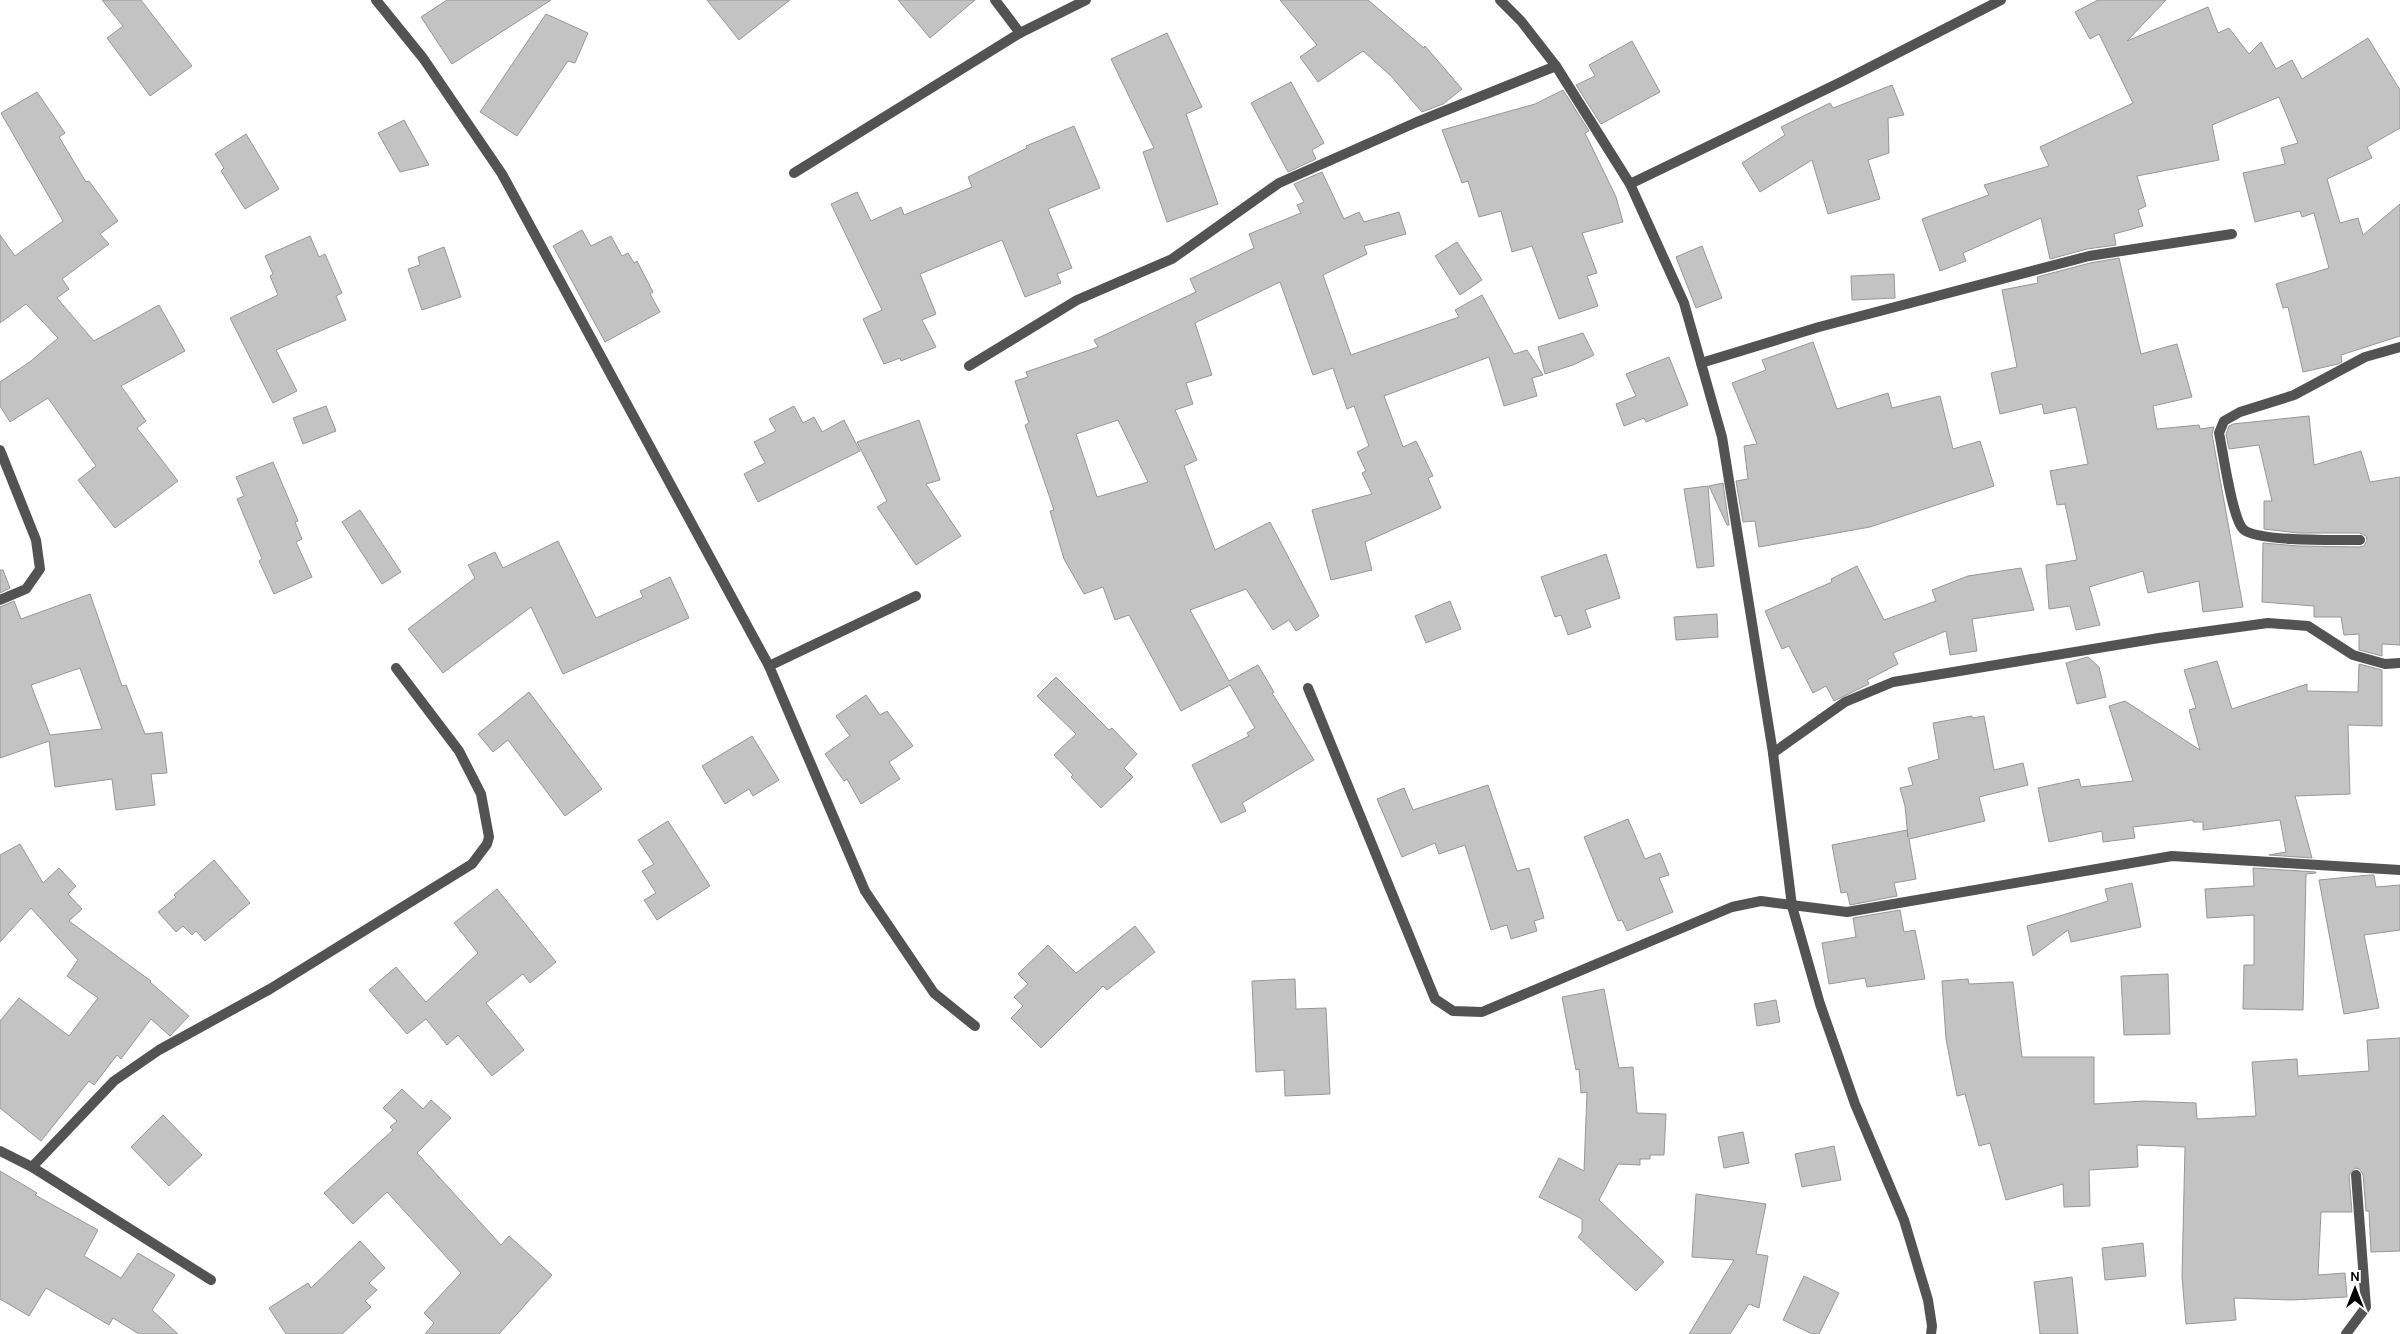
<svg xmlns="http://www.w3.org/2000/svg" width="2400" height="1334" viewBox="0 0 2400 1334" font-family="Karla,sans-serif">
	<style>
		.building { fill: #c3c3c3; stroke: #979797; fill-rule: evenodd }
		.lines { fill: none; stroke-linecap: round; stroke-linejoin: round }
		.minor { stroke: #535353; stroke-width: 10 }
	</style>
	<rect width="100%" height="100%" fill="#fff"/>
	<g class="building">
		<path d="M 102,0 L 141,0 L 192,66 L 150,96 L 107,38 L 123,26 Z"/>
		<path d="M 447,0 L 551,0 L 452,64 L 421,17 Z"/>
		<path d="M 707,0 L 790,0 L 739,40 Z"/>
		<path d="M 898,0 L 975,0 L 930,38 Z"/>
		<path d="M 1280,0 L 1368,0 L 1424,48 L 1425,46 L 1462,89 L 1443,104 L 1422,112 L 1391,76 L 1363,51 L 1318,82 L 1300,57 L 1317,45 Z"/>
		<path d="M 2098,0 L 2166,0 L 2127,41 L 2208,7 L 2218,33 L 2229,28 L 2249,54 L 2261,42 L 2276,69 L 2292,60 L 2302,79 L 2368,38 L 2400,90 L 2400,128 L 2367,147 L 2372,158 L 2327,179 L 2340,223 L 2358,218 L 2363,235 L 2400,204 L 2400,336 L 2341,355 L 2342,362 L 2338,364 L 2303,372 L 2288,307 L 2283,308 L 2276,284 L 2329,268 L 2314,213 L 2302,217 L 2300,211 L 2255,222 L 2243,173 L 2285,164 L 2281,148 L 2298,143 L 2279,97 L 2212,125 L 2219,160 L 2137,176 L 2146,206 L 2138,210 L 2143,226 L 2114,234 L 2116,245 L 2087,249 L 2050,259 L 2041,218 L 1963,253 L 1966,261 L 1940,271 L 1922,219 L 1989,195 L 1984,185 L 2049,166 L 2040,147 L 2133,103 L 2099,34 L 2090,39 L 2075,12 Z"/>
		<path d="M 546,14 L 588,33 L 575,63 L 568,61 L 517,136 L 480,112 Z"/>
		<path d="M 1167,33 L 1202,107 L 1186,114 L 1218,204 L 1167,222 L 1143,152 L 1154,148 L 1111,59 Z"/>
		<path d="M 1632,41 L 1660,92 L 1601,124 L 1576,85 L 1595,76 L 1589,65 Z"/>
		<path d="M 1291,82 L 1324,143 L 1312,150 L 1316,159 L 1288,172 L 1251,103 Z"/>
		<path d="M 1892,85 L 1904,115 L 1888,118 L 1889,153 L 1868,160 L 1880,199 L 1828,214 L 1812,160 L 1760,192 L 1742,163 L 1785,135 L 1781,127 L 1830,103 L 1833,108 Z"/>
		<path d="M 1563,90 L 1589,131 L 1585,133 L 1616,197 L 1623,222 L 1582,233 L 1597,273 L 1587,276 L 1598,306 L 1559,319 L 1532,246 L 1512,252 L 1501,211 L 1479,217 L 1468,181 L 1462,183 L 1442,130 L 1535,104 Z"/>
		<path d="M 37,92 L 65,133 L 59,137 L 86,182 L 89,181 L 118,221 L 100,234 L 109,244 L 62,279 L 69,289 L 57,298 L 94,341 L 159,305 L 185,351 L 121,386 L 146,421 L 137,428 L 178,481 L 115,528 L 78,480 L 96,466 L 48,398 L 10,422 L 0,406 L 0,382 L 31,361 L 58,338 L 26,304 L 0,323 L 0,235 L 15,256 L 63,221 L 1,113 Z"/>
		<path d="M 404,120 L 429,165 L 400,172 L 378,133 Z"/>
		<path d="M 1074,126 L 1100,188 L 1048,209 L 1072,268 L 1057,274 L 1061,283 L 1025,297 L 1002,240 L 920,274 L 936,314 L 922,320 L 936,347 L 901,361 L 900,358 L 884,364 L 863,319 L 882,310 L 831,204 L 857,192 L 871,221 L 901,207 L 904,215 L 972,187 L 968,177 L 1027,148 L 1026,146 Z"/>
		<path d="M 246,134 L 279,189 L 245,209 L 221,171 L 224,168 L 215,154 Z"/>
		<path d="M 1322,172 L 1344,219 L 1359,212 L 1364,222 L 1399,212 L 1406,234 L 1364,246 L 1367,254 L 1323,275 L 1351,355 L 1459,317 L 1455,310 L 1482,295 L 1514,354 L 1527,350 L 1543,375 L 1532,378 L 1537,396 L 1504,406 L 1489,357 L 1384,396 L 1403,447 L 1416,441 L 1433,476 L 1428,478 L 1441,508 L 1365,542 L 1372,570 L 1331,580 L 1312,510 L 1372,494 L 1362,473 L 1366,471 L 1357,452 L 1369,446 L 1354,406 L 1347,409 L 1333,368 L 1313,375 L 1280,282 L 1195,323 L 1212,375 L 1186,383 L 1193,404 L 1175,410 L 1197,460 L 1184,466 L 1215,550 L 1270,522 L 1319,616 L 1296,631 L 1289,620 L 1273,630 L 1246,589 L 1190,610 L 1229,681 L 1258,665 L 1274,692 L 1272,693 L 1314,760 L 1242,803 L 1246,811 L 1221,823 L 1192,765 L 1249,736 L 1247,733 L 1255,728 L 1230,685 L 1181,711 L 1129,615 L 1115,620 L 1103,587 L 1084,594 L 1064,559 L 1050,511 L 1054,510 L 1025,425 L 1029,423 L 1015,381 L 1028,377 L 1026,372 L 1098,347 L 1094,340 L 1196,292 L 1190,279 L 1254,248 L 1249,234 L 1301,213 L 1297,205 L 1304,202 L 1294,184 ZM 1118,420 L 1148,482 L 1097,497 L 1076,434 Z"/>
		<path d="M 582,230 L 591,246 L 611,236 L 622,256 L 628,253 L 634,263 L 637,261 L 653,292 L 650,294 L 660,312 L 605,342 L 553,246 Z"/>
		<path d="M 310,236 L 319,257 L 325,254 L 342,293 L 336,296 L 346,320 L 276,350 L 297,391 L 273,403 L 230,318 L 278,295 L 270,276 L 273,274 L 265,256 Z"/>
		<path d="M 1457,242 L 1482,280 L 1460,295 L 1435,256 Z"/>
		<path d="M 1702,246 L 1722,298 L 1696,308 L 1676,257 Z"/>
		<path d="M 444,247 L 461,297 L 422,310 L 408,269 L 420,265 L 418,257 Z"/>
		<path d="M 2119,258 L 2141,354 L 2177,344 L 2192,397 L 2153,406 L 2157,429 L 2199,425 L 2200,429 L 2214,427 L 2212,434 L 2243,607 L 2203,612 L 2199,581 L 2148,593 L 2143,571 L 2089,587 L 2100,625 L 2076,630 L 2070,606 L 2049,609 L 2046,565 L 2077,560 L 2065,504 L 2057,505 L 2050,471 L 2088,464 L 2076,407 L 2044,414 L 2042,404 L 2000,414 L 1991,373 L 2017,367 L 2002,290 L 2038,283 L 2037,277 L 2090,263 Z"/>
		<path d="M 1894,274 L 1895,298 L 1852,300 L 1851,276 Z"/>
		<path d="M 1583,333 L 1594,355 L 1573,365 L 1545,374 L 1538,347 Z"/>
		<path d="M 1813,342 L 1837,409 L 1888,393 L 1892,408 L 1940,396 L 1953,449 L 1980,441 L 1994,486 L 1870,527 L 1759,547 L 1755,521 L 1743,522 L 1736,481 L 1748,479 L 1744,446 L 1757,444 L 1732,383 L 1766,370 L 1762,360 Z"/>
		<path d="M 1669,357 L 1688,405 L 1646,422 L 1644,418 L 1624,426 L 1616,404 L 1636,396 L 1626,374 Z"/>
		<path d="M 326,406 L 336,431 L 303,444 L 293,418 Z"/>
		<path d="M 794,406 L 803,423 L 814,417 L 822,432 L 844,420 L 860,451 L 758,502 L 744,474 L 765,463 L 754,442 L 776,431 L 769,419 Z"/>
		<path d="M 2309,416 L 2314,465 L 2361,451 L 2370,482 L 2400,477 L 2400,645 L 2382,644 L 2382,656 L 2359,650 L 2359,634 L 2344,635 L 2341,617 L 2314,617 L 2314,606 L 2262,602 L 2263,543 L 2298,546 L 2360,547 L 2364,546 L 2367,540 L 2366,536 L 2360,533 L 2298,533 L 2264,529 L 2264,501 L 2272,501 L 2259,445 L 2229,449 L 2226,434 L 2229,426 L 2233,424 Z"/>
		<path d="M 919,420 L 940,480 L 926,484 L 961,536 L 916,565 L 877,507 L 887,501 L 857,442 Z"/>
		<path d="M 273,462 L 298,521 L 295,522 L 302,539 L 296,542 L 312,577 L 274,594 L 259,561 L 262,559 L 237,499 L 244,496 L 236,477 Z"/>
		<path d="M 1723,483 L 1729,525 L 1727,525 L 1709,486 Z"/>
		<path d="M 1708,486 L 1714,566 L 1697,568 L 1684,489 Z"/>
		<path d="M 360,510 L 401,572 L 382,584 L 342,522 Z"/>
		<path d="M 558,541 L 596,618 L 643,597 L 640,591 L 670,577 L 689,618 L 563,674 L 531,607 L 443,673 L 408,629 L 475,578 L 468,565 L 495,552 L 503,568 Z"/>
		<path d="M 1606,554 L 1620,598 L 1585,610 L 1591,627 L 1568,635 L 1561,615 L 1555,617 L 1541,577 Z"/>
		<path d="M 1857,566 L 1884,620 L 1936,601 L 1932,590 L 1968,576 L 2021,568 L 2034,610 L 1972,619 L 1977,651 L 1950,655 L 1946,631 L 1893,653 L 1898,664 L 1867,680 L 1869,684 L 1834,701 L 1826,686 L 1813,693 L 1789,646 L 1782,649 L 1765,611 L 1832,582 L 1831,579 Z"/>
		<path d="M 0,570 L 3,570 L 10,588 L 0,593 Z"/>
		<path d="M 90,594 L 122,686 L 126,685 L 145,734 L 162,732 L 167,773 L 151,774 L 155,805 L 116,810 L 112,779 L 55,787 L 49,741 L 0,758 L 0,607 L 14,601 L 21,619 ZM 80,668 L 102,729 L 50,735 L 31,685 Z"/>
		<path d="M 1450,601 L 1461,629 L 1426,643 L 1415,616 Z"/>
		<path d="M 1717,614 L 1718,637 L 1676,640 L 1674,617 Z"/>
		<path d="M 2088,657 L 2099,667 L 2106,697 L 2077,704 L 2066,663 Z"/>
		<path d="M 2217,661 L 2232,709 L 2307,684 L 2307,691 L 2358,692 L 2359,664 L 2382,670 L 2382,726 L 2348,725 L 2350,794 L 2295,796 L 2312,858 L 2269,855 L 2286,852 L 2280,820 L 2203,830 L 2203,822 L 2193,822 L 2193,820 L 2133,827 L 2135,838 L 2103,842 L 2102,831 L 2049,842 L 2038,788 L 2079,779 L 2081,787 L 2133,781 L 2109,706 L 2125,701 L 2200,750 L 2189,710 L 2196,708 L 2184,670 Z"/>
		<path d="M 1056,677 L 1109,730 L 1112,728 L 1137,754 L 1124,768 L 1133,777 L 1101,808 L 1071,777 L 1073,775 L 1054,755 L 1076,734 L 1037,696 Z"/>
		<path d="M 529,692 L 602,789 L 565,816 L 508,740 L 493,752 L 478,734 Z"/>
		<path d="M 866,695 L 880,715 L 887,711 L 913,746 L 889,762 L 900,779 L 861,804 L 847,779 L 844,781 L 825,754 L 850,736 L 836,716 Z"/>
		<path d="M 1972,716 L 1972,718 L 1984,716 L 1994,770 L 2023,763 L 2028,785 L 1979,797 L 1985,821 L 1909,839 L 1916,879 L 1894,883 L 1897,896 L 1850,905 L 1847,892 L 1841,893 L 1832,845 L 1907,830 L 1908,837 L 1905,806 L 1900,788 L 1913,785 L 1908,768 L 1939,759 L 1933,723 Z"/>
		<path d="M 752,736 L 779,780 L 753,796 L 749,789 L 725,804 L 702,766 Z"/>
		<path d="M 1488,785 L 1517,871 L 1529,868 L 1544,918 L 1534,921 L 1537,931 L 1511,939 L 1507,925 L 1491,930 L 1465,845 L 1439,854 L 1435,843 L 1402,857 L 1377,799 L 1404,788 L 1413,810 Z"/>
		<path d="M 1628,819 L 1645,859 L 1660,853 L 1669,875 L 1659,878 L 1673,912 L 1627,931 L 1622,920 L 1618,921 L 1584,837 Z"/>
		<path d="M 668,821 L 710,886 L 657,920 L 644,900 L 656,893 L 642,871 L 654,864 L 638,840 Z"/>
		<path d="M 20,844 L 43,883 L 59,868 L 76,886 L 68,894 L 82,909 L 69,921 L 151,981 L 150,982 L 189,1016 L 170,1036 L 151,1019 L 121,1059 L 117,1055 L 94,1085 L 89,1081 L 41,1141 L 0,1108 L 0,1021 L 19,998 L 69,1036 L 98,998 L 67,976 L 78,960 L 31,908 L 0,942 L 0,855 Z"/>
		<path d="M 214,860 L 250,903 L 205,941 L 196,931 L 192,935 L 183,926 L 176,932 L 158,912 L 176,897 L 174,895 Z"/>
		<path d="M 2253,868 L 2316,872 L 2316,873 L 2306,874 L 2303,1010 L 2243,1009 L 2244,965 L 2254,965 L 2254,915 L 2207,918 L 2205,889 L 2254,886 Z"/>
		<path d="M 2370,875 L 2374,875 L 2376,887 L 2400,885 L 2400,930 L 2364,935 L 2379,1008 L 2344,1014 L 2319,880 Z"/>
		<path d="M 2132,883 L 2141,927 L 2071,942 L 2068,930 L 2033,956 L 2027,926 L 2108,901 L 2105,889 Z"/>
		<path d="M 497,889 L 556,962 L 530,983 L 523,974 L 486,1003 L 524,1050 L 492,1076 L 458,1035 L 447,1045 L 426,1019 L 407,1034 L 369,990 L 396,967 L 426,1002 L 478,953 L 454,923 Z"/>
		<path d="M 1900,910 L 1904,932 L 1915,930 L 1925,979 L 1867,987 L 1865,978 L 1829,984 L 1822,943 L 1856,937 L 1853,918 Z"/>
		<path d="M 1135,926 L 1155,952 L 1107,990 L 1103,986 L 1041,1048 L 1011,1018 L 1023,1006 L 1014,997 L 1028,984 L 1018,974 L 1048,945 L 1076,973 Z"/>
		<path d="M 2168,974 L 2170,1034 L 2124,1035 L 2121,976 Z"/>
		<path d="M 1295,979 L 1296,1009 L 1326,1008 L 1330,1094 L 1285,1096 L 1284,1070 L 1256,1072 L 1252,981 Z"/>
		<path d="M 1968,979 L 1969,984 L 2013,982 L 2022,1057 L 2094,1057 L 2094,1104 L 2144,1101 L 2196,1103 L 2197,1119 L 2256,1116 L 2252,1062 L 2297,1059 L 2298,1076 L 2369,1071 L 2367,1040 L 2400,1038 L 2400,1251 L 2371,1252 L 2369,1211 L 2366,1211 L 2363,1174 L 2359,1169 L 2355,1168 L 2349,1175 L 2352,1212 L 2321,1212 L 2318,1275 L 2345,1273 L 2347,1297 L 2291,1300 L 2234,1298 L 2236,1320 L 2186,1324 L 2182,1277 L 2185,1147 L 2137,1145 L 2138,1167 L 2089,1170 L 2090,1206 L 2064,1207 L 2063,1184 L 2006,1200 L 1990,1143 L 1979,1146 L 1965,1094 L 1957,1096 L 1946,1039 L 1942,981 Z"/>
		<path d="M 1604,989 L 1619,1068 L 1633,1067 L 1637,1113 L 1666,1114 L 1664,1155 L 1650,1155 L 1650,1159 L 1640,1159 L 1640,1165 L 1618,1164 L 1599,1200 L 1664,1262 L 1636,1291 L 1578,1237 L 1582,1232 L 1582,1219 L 1539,1197 L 1559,1158 L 1584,1171 L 1587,1092 L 1581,1093 L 1579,1069 L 1576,1070 L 1562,997 Z"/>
		<path d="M 1776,1000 L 1780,1022 L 1757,1026 L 1754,1004 Z"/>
		<path d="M 402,1089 L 423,1109 L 431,1100 L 451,1118 L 417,1153 L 501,1245 L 509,1236 L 552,1275 L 499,1334 L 425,1334 L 434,1323 L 424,1313 L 461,1273 L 387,1192 L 353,1224 L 324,1193 L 393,1130 L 390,1127 L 397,1121 L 383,1108 Z"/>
		<path d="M 163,1115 L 202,1155 L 169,1186 L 131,1147 Z"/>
		<path d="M 1743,1132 L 1749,1163 L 1724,1168 L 1718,1137 Z"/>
		<path d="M 1834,1146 L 1841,1180 L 1802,1187 L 1795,1154 Z"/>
		<path d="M 0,1171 L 37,1193 L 35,1195 L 98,1230 L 84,1256 L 121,1278 L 138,1253 L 175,1275 L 152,1310 L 178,1334 L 139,1334 L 113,1318 L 109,1325 L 46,1288 L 29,1316 L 0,1299 Z"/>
		<path d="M 1696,1194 L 1766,1204 L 1756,1254 L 1768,1256 L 1759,1308 L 1749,1304 L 1730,1334 L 1689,1334 L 1734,1260 L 1692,1257 Z"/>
		<path d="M 360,1241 L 385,1268 L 369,1283 L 377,1290 L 365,1301 L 371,1307 L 342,1334 L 286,1334 L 269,1308 L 308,1283 L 311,1288 Z"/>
		<path d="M 2143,1243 L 2146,1276 L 2105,1280 L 2102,1248 Z"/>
		<path d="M 1804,1276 L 1839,1293 L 1819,1334 L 1812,1334 L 1783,1320 Z"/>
		<path d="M 2072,1277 L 2078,1334 L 2040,1334 L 2034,1282 Z"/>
	</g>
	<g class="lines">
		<g class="minor">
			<path d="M 376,0 L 423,58 L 502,174 L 769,666 L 916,596"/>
			<path d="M 995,0 L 1020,33"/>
			<path d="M 1500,0 L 1521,21 L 1556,66 L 1630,184 L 1684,303 L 1722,437 L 1773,753 L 1792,906 L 1820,1004 L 1855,1104 L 1904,1220 L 1928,1300 L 1932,1326 L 1931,1334"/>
			<path d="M 794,173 L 1020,33 L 1086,0"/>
			<path d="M 1630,184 L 1843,81 L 2001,0"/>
			<path d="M 1701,363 L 1819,327 L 2089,256 L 2232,234"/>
			<path d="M 969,366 L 1077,300 L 1172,259 L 1279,183 L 1417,122 L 1556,66"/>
			<path d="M 0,450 L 36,540 L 40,569 L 26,589 L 0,600"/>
			<path d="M 2360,540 C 2338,540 2256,542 2243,529 C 2232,518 2223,451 2219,433 L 2224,421 L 2240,412 L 2294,395 L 2365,357 L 2400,347"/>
			<path d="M 769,666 L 865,891 L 934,993 L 975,1026"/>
			<path d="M 1308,688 L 1435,999 L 1453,1011 L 1482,1012 L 1732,907 L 1761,901 L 1847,912 L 2172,856 L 2400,870"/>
			<path d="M 1773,753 L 1845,702 L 1893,682 L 2159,638 L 2268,623 L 2308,626 L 2353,655 L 2385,664 L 2400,663"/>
			<path d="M 0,1151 L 32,1167 L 211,1280"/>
			<path d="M 32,1167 L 114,1081 L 159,1050 L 270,989 L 472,864 L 487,844 L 489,837 L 481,794 L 459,751 L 396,668"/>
			<path d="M 2346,1334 L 2366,1307 L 2356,1175"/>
		</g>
	</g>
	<g transform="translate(2355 1289)" stroke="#ffffff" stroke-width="4" paint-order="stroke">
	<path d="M0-4L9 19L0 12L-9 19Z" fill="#000000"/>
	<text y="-8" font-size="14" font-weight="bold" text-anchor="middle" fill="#000000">N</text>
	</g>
</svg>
